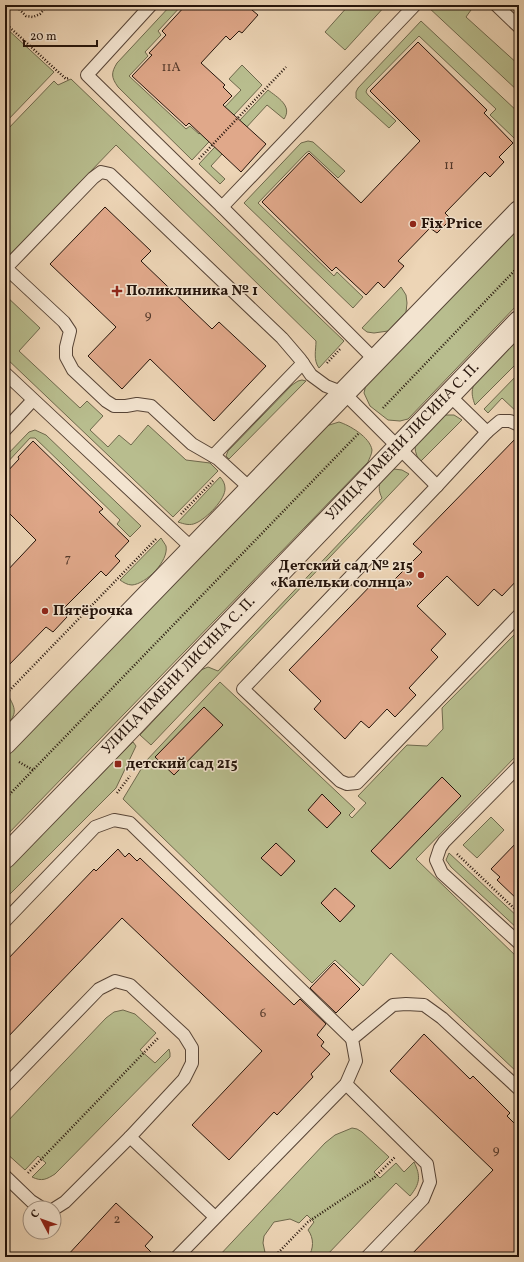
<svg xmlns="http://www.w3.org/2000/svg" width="524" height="1262" viewBox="0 0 524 1262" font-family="Vollkorn,serif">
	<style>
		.green { fill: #b8bd8e; stroke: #6e684c }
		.building { fill: #e0a88a; stroke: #25140b }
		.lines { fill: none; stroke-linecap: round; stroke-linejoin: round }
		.lane-casing { stroke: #574436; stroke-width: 14 }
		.street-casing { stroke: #574436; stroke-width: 24 }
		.path { stroke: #25140b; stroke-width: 2.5; stroke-dasharray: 1 2; stroke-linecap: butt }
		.lane { stroke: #f3e4d0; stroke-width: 12 }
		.street { stroke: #f3e4d0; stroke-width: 22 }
		.poi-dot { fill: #8f2418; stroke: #f3e4d0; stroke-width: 1.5 }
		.labels { text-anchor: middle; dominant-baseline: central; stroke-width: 3; stroke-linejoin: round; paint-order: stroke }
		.number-label { font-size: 13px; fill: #54392b }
		.poi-label { font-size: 15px; font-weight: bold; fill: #25140b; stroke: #f3e4d0; text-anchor: start }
		.street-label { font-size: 15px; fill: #25140b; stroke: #f3e4d0 }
	</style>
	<rect width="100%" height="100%" fill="#edd5b6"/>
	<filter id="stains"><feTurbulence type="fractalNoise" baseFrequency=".005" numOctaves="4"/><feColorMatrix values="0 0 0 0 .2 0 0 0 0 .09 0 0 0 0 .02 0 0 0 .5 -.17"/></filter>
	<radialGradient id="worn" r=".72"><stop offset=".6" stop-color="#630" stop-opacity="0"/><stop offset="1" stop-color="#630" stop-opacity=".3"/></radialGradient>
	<g class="green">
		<path d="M 171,5 L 182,5 L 158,31 L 161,35 L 145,52 L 148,56 L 129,76 L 186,129 L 190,126 L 199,134 L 241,90 L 229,79 L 242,65 L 262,85 L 192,160 L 118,87 C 111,77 111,73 117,63 Z"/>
		<path d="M 349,5 L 386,5 L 345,50 L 325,32 Z"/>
		<path d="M 428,5 L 472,5 L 471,10 L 466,17 L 519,65 L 519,92 L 427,6 Z"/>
		<path d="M 421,21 L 519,113 L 519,133 L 514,138 L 490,115 L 496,109 L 419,36 L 367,89 L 366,92 L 368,95 L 396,121 L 389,128 L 356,98 L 356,92 L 358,88 Z"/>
		<path d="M 5,27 L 54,72 L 5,123 Z"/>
		<path d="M 71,79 L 344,341 L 319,368 C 313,360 316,350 316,341 L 116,145 L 5,260 L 5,132 L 54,81 L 58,85 Z"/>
		<path d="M 268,90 C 277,97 293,106 284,119 L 267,105 L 211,166 L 225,179 L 220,184 L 199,164 Z"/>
		<path d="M 308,141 L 313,142 L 345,171 L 338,178 L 309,151 L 306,153 L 258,203 L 334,276 L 337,272 L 363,297 L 353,308 L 244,203 L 301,143 Z"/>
		<path d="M 519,225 L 519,303 L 408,419 L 400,421 L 388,420 L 370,406 L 364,393 L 366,384 Z"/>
		<path d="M 401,287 L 406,295 L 407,303 L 406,312 L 388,331 L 374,333 L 367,332 L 362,328 Z"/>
		<path d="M 5,295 L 40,328 L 19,351 L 80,408 L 87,401 L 103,416 L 90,430 L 108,447 L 119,435 L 131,445 L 148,425 L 186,460 L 210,463 L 218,471 L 173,517 L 5,357 Z"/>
		<path d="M 519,336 L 519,361 L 475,405 C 473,399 471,394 473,387 C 477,374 508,347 519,336 Z"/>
		<path d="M 519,373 L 519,414 L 502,398 L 488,413 L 484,409 Z"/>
		<path d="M 302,380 L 306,381 L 229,459 L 226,456 L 228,451 L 292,385 L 298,381 Z"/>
		<path d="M 443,415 L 454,415 L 462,420 L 420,462 C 418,458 415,453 415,447 C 417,437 436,422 443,415 Z"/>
		<path d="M 339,422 C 349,425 370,437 372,450 C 372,454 369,459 368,462 L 5,837 L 5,758 L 326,426 Z"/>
		<path d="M 35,430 L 46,435 L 141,526 L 130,537 L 117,524 L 120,520 L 35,438 L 30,438 L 5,465 L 5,457 L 29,432 Z"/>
		<path d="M 394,469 L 402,470 L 409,474 L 151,745 L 140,735 L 201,670 L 208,667 L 218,671 L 382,498 C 375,484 382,476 394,469 Z"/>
		<path d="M 220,477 C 223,480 225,484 225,488 C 226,499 206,519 196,523 C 190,526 184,524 178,522 Z"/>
		<path d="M 161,538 C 162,540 165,544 166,546 C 169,561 146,584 132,585 C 127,585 123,582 120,580 Z"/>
		<path d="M 519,630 L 519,753 L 416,859 L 519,959 L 519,1074 L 391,953 L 363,986 L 335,960 L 312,983 L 123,799 L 146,761 L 220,682 L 355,809 L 349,815 L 352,818 L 366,803 L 358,796 L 407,745 L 427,746 L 443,729 L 442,708 Z"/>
		<path d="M 9,697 C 17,711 16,715 5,727 L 5,701 Z"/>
		<path d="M 133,742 L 136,746 L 116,788 L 5,899 L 5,871 Z"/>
		<path d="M 491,817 L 504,830 L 477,858 L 463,845 Z"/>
		<path d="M 449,853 L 519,918 L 519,930 L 451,867 L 446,860 Z"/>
		<path d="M 123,1010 L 135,1014 L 156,1033 L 140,1050 L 155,1063 L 169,1049 L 170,1053 L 170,1057 L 55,1174 C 47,1179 42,1182 32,1177 L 46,1163 L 38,1156 L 25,1170 L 5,1152 L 5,1124 L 106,1018 L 114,1012 Z"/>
		<path d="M 352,1128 L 357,1129 L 362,1132 L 389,1157 L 374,1172 L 380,1178 L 396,1163 L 404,1172 L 414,1162 C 421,1176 420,1184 410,1196 L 396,1183 L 325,1257 L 308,1257 C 314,1249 314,1238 308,1230 L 314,1222 L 307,1215 L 299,1223 L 290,1219 L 274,1222 L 264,1236 L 263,1243 L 266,1257 L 218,1257 L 325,1143 L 335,1135 Z"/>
	</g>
	<g class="building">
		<path d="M 186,5 L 246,5 L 258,15 L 242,33 L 239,31 L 230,40 L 226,36 L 201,63 L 225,85 L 223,87 L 232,96 L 223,105 L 266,144 L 241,172 L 189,123 L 186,126 L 132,76 L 152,55 L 149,53 L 166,35 L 162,31 Z"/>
		<path d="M 418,42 L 487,110 L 484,113 L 513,143 L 499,157 L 504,162 L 490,177 L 485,172 L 445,213 L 451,219 L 437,233 L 430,228 L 398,261 L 404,266 L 384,288 L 378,282 L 366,295 L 336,267 L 332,271 L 262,202 L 309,153 L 361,203 L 420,141 L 370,91 Z"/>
		<path d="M 105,207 L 151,251 L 141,261 L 212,329 L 219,322 L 266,366 L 214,421 L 150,359 L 122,389 L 88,356 L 116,327 L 50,264 Z"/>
		<path d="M 519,435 L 519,578 L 502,596 L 494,589 L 478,606 L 447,576 L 417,606 L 446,634 L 431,650 L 438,657 L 409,688 L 416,695 L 395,717 L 387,709 L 369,728 L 361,721 L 345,739 L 314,709 L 321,701 L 289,670 L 377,579 L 386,588 L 422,552 L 413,544 Z"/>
		<path d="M 33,441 L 103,509 L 99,512 L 129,541 L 115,556 L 120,561 L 106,576 L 101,571 L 61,611 L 67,617 L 53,632 L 46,627 L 5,669 L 5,573 L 36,540 L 5,509 L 5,474 L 19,459 L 18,457 Z"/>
		<path d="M 204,707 L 223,725 L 174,775 L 155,757 Z"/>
		<path d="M 442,777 L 461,796 L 390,869 L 371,851 Z"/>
		<path d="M 322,794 L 341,813 L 327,828 L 308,810 Z"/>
		<path d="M 519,840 L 519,901 L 497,880 L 500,877 L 491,869 Z"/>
		<path d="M 276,843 L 295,861 L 281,876 L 261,858 Z"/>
		<path d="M 118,849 L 125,857 L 129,853 L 137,861 L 140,858 L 294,1005 L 300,999 L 326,1024 L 317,1035 L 324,1042 L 321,1046 L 330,1054 L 311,1074 L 313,1077 L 277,1115 L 274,1112 L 229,1160 L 192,1125 L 262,1051 L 122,918 L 5,1040 L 5,962 L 94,869 L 96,871 Z"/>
		<path d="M 335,888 L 355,906 L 340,922 L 321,903 Z"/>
		<path d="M 334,963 L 360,989 L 336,1013 L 310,988 Z"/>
		<path d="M 424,1034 L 470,1079 L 473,1076 L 510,1113 L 507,1116 L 519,1128 L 519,1249 L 511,1257 L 409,1257 L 493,1170 L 390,1071 Z"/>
		<path d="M 116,1203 L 153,1237 L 145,1246 L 156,1257 L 66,1257 Z"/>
	</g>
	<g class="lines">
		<defs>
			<g id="lane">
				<path d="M 151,5 L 87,75 L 222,207 L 375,360"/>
				<path d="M 496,5 L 519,27"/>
				<path d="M 222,207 L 415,5"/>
				<path d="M 6,268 L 64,322 L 70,331 L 66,347 L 66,357 L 73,370 L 106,401 L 114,406 L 126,406 L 137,404 L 151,406 L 192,444 L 218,459 L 251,489"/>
				<path d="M 5,269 L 93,178 L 101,172 L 110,174 L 282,338 L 300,359 L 311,375 L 326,386 L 344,393 L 437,486"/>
				<path d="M 5,373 L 193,549"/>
				<path d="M 449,395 L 487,432"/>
				<path d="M 519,425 L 510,421 L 500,421 L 487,432 L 437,486 L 243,689 L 340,781 L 347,784 L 357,783 L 519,615"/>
				<path d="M 5,430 L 33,400"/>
				<path d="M 213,456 L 303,363"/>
				<path d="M 519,766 L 444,842 L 440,848 L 436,860 L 442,873 L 519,943"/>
				<path d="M 5,921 L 95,827 L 114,820 L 130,823 L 352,1039"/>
				<path d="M 346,1084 L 427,1164 L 430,1182 L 423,1199 L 367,1257"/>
				<path d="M 5,1086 L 99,989 L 115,981 L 130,985 L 184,1035 L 192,1048 L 192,1063 L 184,1079 L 130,1137 L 65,1202 L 54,1209"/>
				<path d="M 130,1137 L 215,1217"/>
				<path d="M 5,1176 L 31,1201 L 42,1208"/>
				<path d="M 177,1257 L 346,1084 L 356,1061 L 352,1039 L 393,1005 L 406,1004 L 424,1005 L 442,1018 L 519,1089"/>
			</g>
			<g id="street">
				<path d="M 5,743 L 519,212"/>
				<path d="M 5,857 L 105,754 L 519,322"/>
			</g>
		</defs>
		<use href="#lane" class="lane-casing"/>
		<use href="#street" class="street-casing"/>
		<g class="path">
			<path d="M 15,5 L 26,16 L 33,17 L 40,14 L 48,5"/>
			<path d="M 5,11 L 10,5"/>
			<path d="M 5,23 L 66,79 L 69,78"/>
			<path d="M 199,159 L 286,67"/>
			<path d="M 327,363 L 340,349"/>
			<path d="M 383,408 L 519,266"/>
			<path d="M 181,514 L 214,480"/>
			<path d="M 5,695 L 156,539"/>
			<path d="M 19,762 L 33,770"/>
			<path d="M 117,793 L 130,776"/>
			<path d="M 5,799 L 359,433"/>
			<path d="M 457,854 L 519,913"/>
			<path d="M 28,1173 L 159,1037"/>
			<path d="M 274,1257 L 308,1222 L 374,1178 L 395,1157"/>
		</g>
		<use href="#lane" class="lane"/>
		<use href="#street" class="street"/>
	</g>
	<g class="poi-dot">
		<circle cx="413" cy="224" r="4"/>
		<path d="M115 285h4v4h4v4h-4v4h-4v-4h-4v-4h4z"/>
		<circle cx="421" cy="575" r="4"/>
		<circle cx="45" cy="611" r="4"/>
		<rect x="114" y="760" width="8" height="8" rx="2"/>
	</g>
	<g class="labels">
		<g class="number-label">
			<text x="171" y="68">11А</text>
			<text x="449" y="166">11</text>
			<text x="148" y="316">9</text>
			<text x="68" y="559">7</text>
			<text x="263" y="1014">6</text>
			<text x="496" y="1151">9</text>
			<text x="117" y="1220">2</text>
		</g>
		<g class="poi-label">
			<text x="421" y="224">Fix Price</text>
			<text x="126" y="291">Поликлиника № 1</text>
			<text x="413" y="566" text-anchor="end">Детский сад № 215<tspan x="413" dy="17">«Капельки солнца»</tspan></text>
			<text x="53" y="611">Пятёрочка</text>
			<text x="126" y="764">детский сад 215</text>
		</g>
		<g class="street-label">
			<text transform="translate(403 442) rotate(-46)">УЛИЦА ИМЕНИ ЛИСИНА С. П.</text>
			<text transform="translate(179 676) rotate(-46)">УЛИЦА ИМЕНИ ЛИСИНА С. П.</text>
		</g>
	</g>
	<rect width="524" height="1262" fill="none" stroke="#edd5b6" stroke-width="20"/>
	<rect x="6" y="6" width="512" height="1250" fill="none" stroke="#25140b" stroke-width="2"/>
	<rect x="10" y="10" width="504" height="1242" fill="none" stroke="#25140b"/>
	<g transform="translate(42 1220) rotate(311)"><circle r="19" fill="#f3e4d0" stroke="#a19181"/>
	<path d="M0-3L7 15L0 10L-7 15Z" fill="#8f2418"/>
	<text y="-6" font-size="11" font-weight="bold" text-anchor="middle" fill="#25140b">С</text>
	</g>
	<path d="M24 40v6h73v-6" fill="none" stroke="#25140b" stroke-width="2"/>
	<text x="30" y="40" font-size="12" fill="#25140b" stroke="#f3e4d0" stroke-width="3" paint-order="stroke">20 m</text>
	<rect width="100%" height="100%" filter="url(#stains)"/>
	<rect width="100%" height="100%" fill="url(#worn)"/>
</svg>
